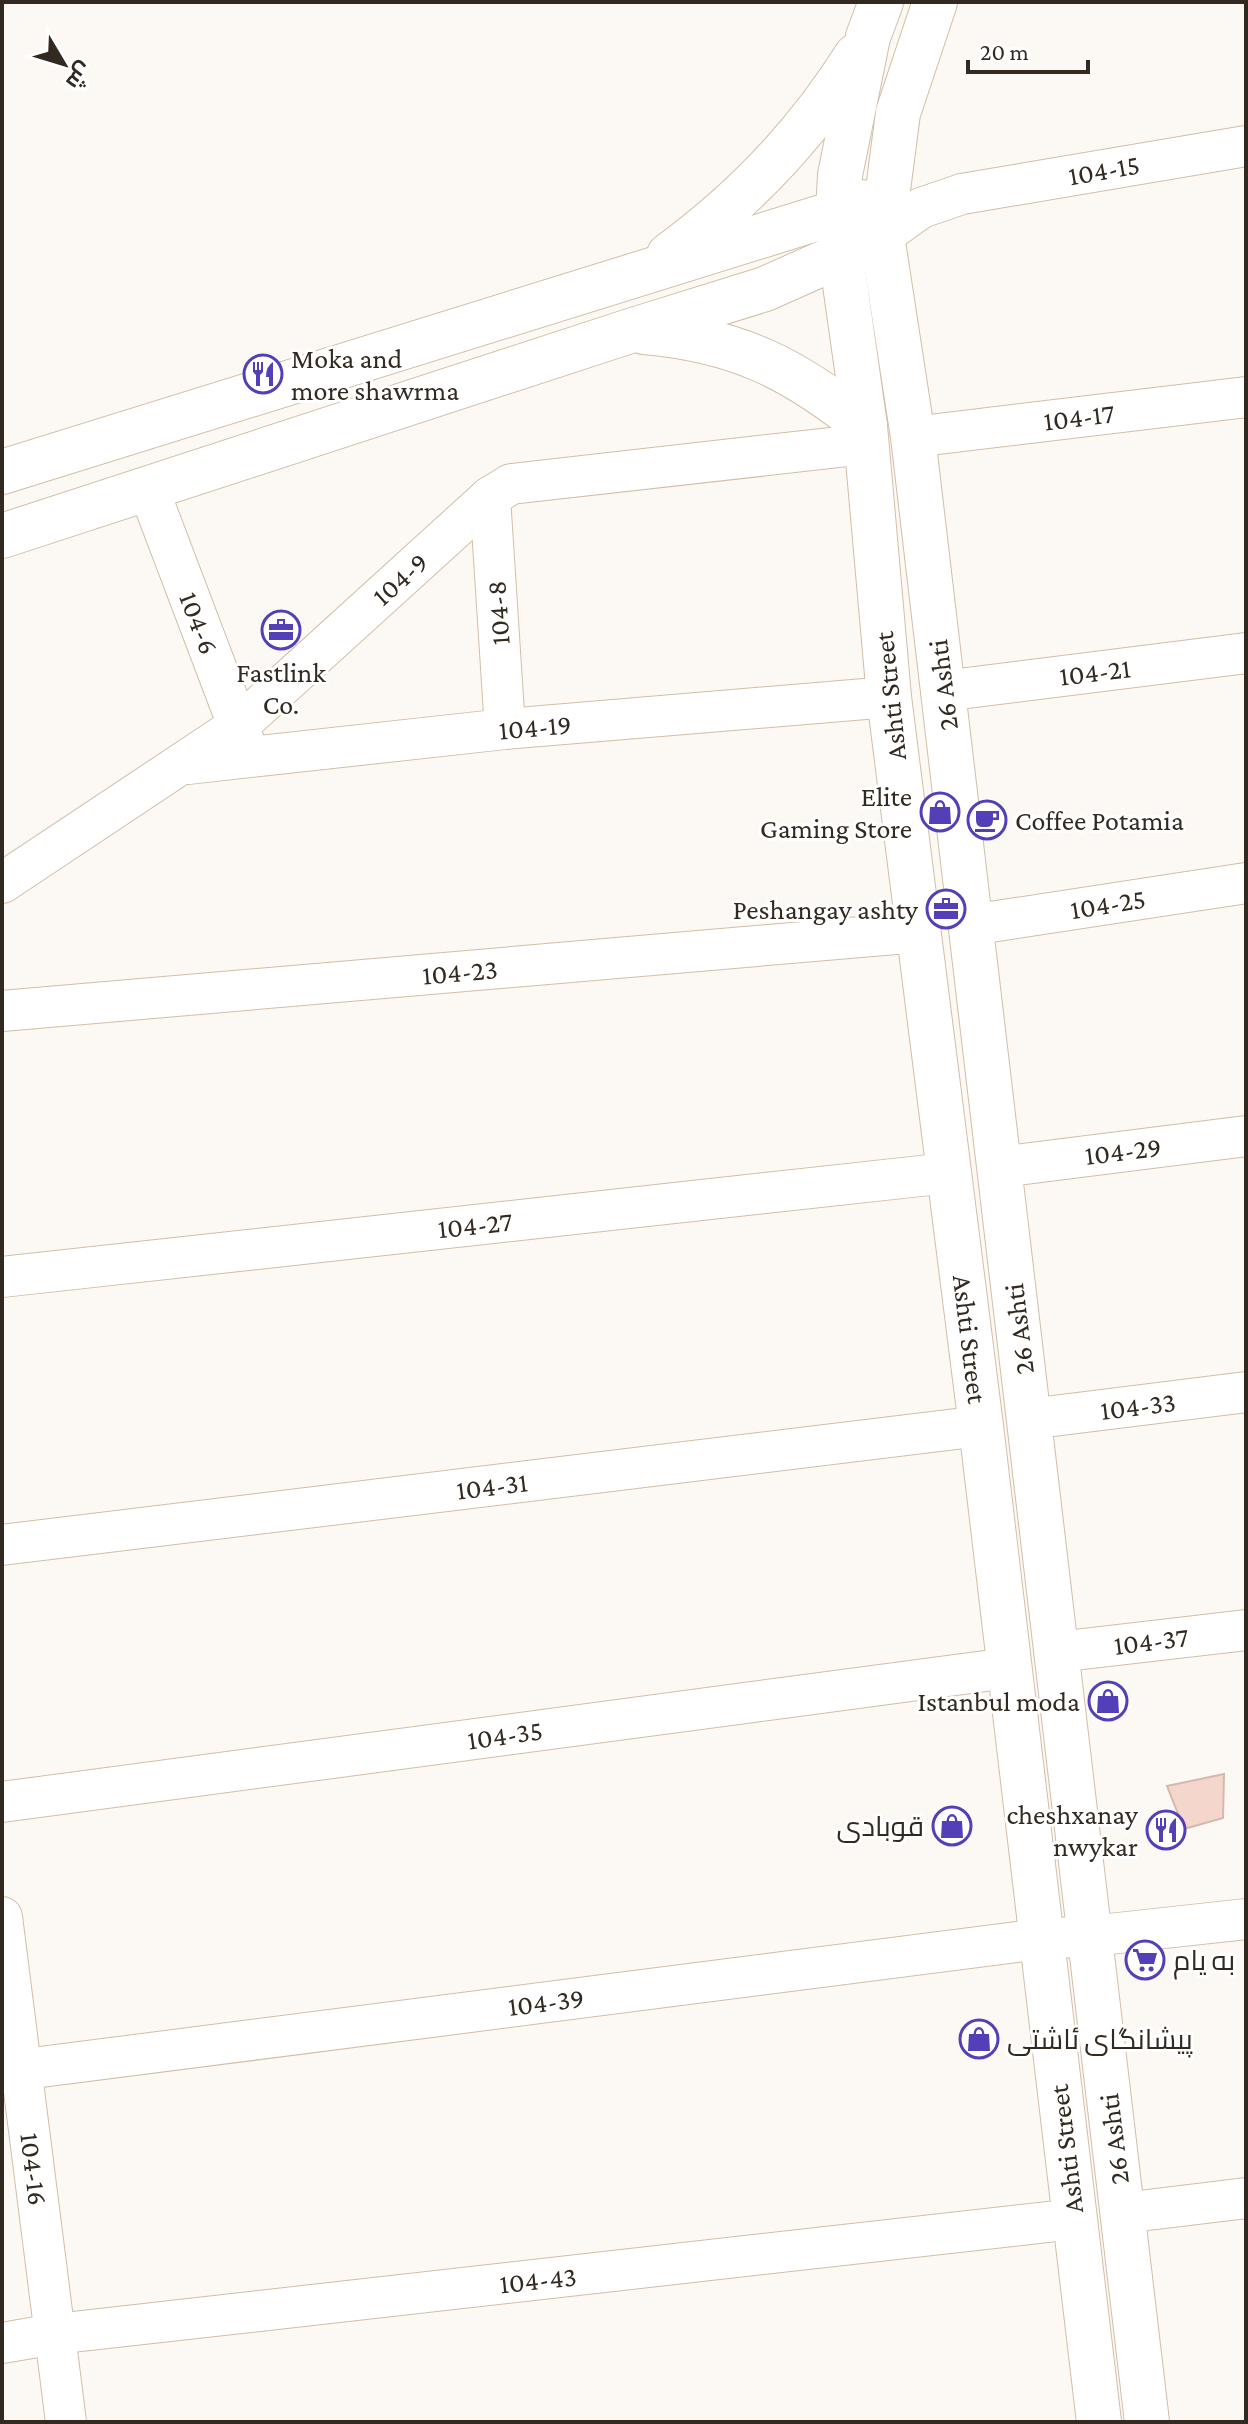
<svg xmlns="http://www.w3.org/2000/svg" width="1248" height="2424" viewBox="0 0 1248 2424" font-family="'Crimson Pro',Cairo,serif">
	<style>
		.building { fill: #f5d6cc; stroke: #d7b8ad; stroke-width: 2 }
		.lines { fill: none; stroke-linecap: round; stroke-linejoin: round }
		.street-casing { stroke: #d3bea7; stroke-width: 42 }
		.secondary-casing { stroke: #d3bea7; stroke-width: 46 }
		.street { stroke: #fff; stroke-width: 40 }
		.secondary { stroke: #fff; stroke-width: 44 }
		.labels { text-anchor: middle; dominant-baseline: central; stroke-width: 6; stroke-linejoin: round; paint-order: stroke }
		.street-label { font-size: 28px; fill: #322a21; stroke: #fff }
		.poi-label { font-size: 28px; fill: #322a21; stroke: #fff; text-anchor: end }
	</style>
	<rect width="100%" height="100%" fill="#fcf8f3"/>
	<path class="building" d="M 1224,1774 L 1223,1818 L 1184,1829 L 1167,1786 Z"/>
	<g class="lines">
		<defs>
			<g id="street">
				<path d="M 882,236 L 921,208 L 962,194 L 1246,146"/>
				<path d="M 913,437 L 1246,397"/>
				<path d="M 148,488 L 247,749"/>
				<path d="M 490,497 L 505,729"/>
				<path d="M 943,691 L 1246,653"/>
				<path d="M 188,764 L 505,729 L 889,697"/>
				<path d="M 2,883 L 238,726 L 490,497 L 511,484 L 866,444"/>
				<path d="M 971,925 L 1246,883"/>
				<path d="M 2,1011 L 919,932"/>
				<path d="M 1000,1167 L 1246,1136"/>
				<path d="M 2,1277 L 948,1173"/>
				<path d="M 1029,1419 L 1246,1392"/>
				<path d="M 2,1545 L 981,1426"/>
				<path d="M 1057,1652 L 1246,1630"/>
				<path d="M 2,1802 L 1008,1668"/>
				<path d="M 2,1917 L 66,2422"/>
				<path d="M 2,2072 L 1040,1939 L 1091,1936 L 1246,1919"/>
				<path d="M 1123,2213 L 1246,2198"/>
				<path d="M 2,2343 L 55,2334 L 1074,2219"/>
			</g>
			<g id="secondary">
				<path d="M 881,2 L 868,37 L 840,175 L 838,212 L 841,256 L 865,426 L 889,697 L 981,1426 L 1099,2422"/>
				<path d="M 935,2 L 898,113 L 882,236 L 913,437 L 1147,2422"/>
				<path d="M 669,255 C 743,201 807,134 856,56"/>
				<path d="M 644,332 C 737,340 793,368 865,426"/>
				<path d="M 2,472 L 838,212 L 862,202"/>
				<path d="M 2,536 L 630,331 L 765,289 L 866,244"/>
			</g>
		</defs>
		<use href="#street" class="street-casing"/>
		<use href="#secondary" class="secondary-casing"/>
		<use href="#street" class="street"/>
		<use href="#secondary" class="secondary"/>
	</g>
	<defs>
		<symbol id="restaurant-ring" viewBox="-11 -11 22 22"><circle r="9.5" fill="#fff" stroke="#533fb7" stroke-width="1.5"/><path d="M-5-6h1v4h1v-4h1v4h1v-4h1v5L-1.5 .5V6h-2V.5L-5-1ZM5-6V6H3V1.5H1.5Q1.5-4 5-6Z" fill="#533fb7"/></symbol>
		<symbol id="office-ring" viewBox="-11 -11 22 22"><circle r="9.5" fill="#fff" stroke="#533fb7" stroke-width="1.5"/><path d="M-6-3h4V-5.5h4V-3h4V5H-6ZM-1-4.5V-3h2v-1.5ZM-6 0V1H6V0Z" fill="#533fb7"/></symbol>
		<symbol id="shop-ring" viewBox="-11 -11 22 22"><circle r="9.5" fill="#fff" stroke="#533fb7" stroke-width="1.5"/><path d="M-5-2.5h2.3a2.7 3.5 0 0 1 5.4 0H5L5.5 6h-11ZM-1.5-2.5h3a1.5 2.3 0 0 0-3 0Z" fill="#533fb7"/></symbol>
		<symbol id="cafe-ring" viewBox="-11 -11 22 22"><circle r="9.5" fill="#fff" stroke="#533fb7" stroke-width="1.5"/><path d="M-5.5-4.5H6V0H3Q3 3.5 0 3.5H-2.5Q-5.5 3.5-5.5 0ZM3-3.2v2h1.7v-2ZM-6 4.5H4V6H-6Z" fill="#533fb7"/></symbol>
		<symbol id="supermarket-ring" viewBox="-11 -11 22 22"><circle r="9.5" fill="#fff" stroke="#533fb7" stroke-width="1.5"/><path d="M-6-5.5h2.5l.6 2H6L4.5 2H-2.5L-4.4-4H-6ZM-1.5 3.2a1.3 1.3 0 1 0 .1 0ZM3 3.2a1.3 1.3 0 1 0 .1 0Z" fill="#533fb7"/></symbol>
	</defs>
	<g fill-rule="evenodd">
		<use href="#restaurant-ring" x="241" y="352" width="44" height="44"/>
		<use href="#office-ring" x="259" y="608" width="44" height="44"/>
		<use href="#shop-ring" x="918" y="790" width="44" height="44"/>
		<use href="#cafe-ring" x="965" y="798" width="44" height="44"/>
		<use href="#office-ring" x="924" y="887" width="44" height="44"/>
		<use href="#shop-ring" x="1086" y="1679" width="44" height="44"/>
		<use href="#shop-ring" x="930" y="1804" width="44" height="44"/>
		<use href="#restaurant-ring" x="1144" y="1808" width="44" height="44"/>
		<use href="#supermarket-ring" x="1123" y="1938" width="44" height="44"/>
		<use href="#shop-ring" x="957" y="2017" width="44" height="44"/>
	</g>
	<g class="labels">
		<g class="street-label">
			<text transform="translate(1104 170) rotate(-10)">104-15</text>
			<text transform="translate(1079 417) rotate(-7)">104-17</text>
			<text transform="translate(400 579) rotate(-42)">104-9</text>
			<text transform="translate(498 613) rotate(-94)">104-8</text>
			<text transform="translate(199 623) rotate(69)">104-6</text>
			<text transform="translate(1095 672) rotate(-7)">104-21</text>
			<text transform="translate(943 685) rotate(-97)">26 Ashti</text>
			<text transform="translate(890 696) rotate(-96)">Ashti Street</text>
			<text transform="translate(535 727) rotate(-5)">104-19</text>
			<text transform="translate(1108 904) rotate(-9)">104-25</text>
			<text transform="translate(460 972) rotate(-5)">104-23</text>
			<text transform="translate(1123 1151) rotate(-7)">104-29</text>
			<text transform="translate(475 1225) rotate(-6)">104-27</text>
			<text transform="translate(1019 1329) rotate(-97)">26 Ashti</text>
			<text transform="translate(970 1339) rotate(83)">Ashti Street</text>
			<text transform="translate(1138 1406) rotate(-7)">104-33</text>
			<text transform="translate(492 1486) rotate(-7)">104-31</text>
			<text transform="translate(1151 1641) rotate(-7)">104-37</text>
			<text transform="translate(505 1735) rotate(-8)">104-35</text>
			<text transform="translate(546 2002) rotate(-7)">104-39</text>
			<text transform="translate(1114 2139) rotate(-97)">26 Ashti</text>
			<text transform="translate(1066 2149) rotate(-97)">Ashti Street</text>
			<text transform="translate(34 2169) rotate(83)">104-16</text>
			<text transform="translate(538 2280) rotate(-6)">104-43</text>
		</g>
		<g class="poi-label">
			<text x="291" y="358" text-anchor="start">Moka and<tspan x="291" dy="32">more shawrma</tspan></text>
			<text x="281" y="672" text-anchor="middle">Fastlink<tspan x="281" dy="32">Co.</tspan></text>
			<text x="912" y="796">Elite<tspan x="912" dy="32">Gaming Store</tspan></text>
			<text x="1015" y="820" text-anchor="start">Coffee Potamia</text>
			<text x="918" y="909">Peshangay ashty</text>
			<text x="1080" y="1701">Istanbul moda</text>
			<text x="1138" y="1814">cheshxanay<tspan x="1138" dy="32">nwykar</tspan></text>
			<text x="924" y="1826">قوبادی</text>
			<text x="1173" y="1960" text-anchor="start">به يام</text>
			<text x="1007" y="2039" text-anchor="start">پیشانگای ئاشتی</text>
		</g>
	</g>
	<rect width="1248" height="2424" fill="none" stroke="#322a21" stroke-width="8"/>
	<g transform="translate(64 64) rotate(128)" stroke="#ffffff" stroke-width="6" paint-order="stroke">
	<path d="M0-6L14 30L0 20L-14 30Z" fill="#322a21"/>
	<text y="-12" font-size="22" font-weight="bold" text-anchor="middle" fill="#322a21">ش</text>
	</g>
	<path d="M968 60v12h120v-12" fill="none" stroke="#322a21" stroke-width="4"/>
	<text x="980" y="60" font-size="24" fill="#322a21" stroke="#ffffff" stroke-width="6" paint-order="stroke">20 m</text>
</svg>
